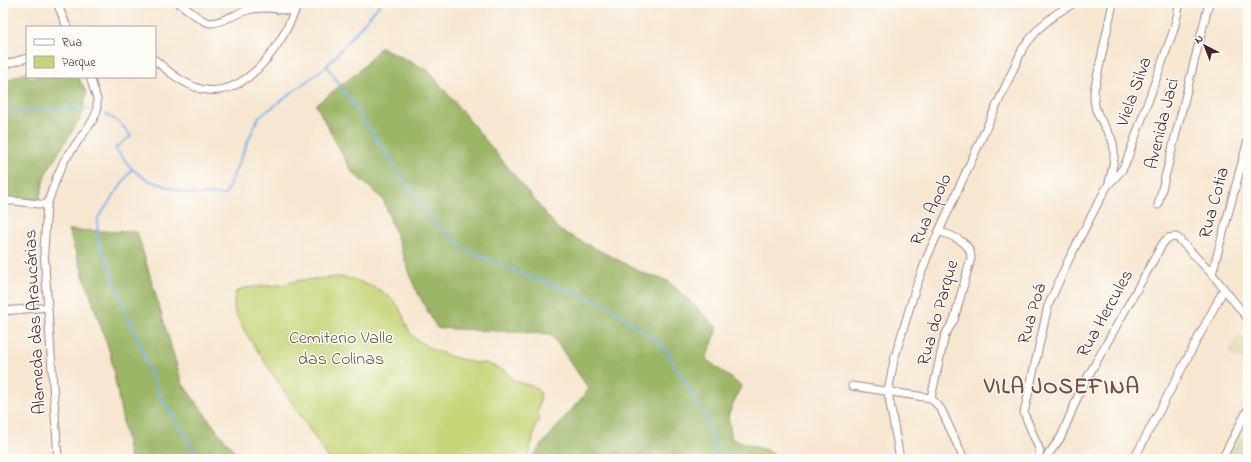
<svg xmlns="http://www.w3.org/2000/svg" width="1251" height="462" viewBox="0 0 1251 462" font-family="'Indie Flower',sans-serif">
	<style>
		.built { fill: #e1dcba }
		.green { fill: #c5d577; stroke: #887a51 }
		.forest { fill: #9cb668; stroke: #736a4a }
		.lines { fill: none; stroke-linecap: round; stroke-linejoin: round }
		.stream { stroke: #79b4ea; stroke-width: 2 }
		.minor-casing { stroke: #a0827e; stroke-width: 9 }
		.minor { stroke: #fff; stroke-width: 7 }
		.labels { text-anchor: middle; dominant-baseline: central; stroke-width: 3; stroke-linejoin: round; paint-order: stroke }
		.street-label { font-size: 18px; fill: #4a1f2b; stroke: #fdfcf7 }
		.park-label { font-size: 18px; fill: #6f5642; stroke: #fdfcf7 }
		.district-label { font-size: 22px; font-weight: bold; letter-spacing: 1px; fill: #7c4b3f; stroke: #fdfcf7 }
	</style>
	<rect width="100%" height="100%" fill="#fdfcf7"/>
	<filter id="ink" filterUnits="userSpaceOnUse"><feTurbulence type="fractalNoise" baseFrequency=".025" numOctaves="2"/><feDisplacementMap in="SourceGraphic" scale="8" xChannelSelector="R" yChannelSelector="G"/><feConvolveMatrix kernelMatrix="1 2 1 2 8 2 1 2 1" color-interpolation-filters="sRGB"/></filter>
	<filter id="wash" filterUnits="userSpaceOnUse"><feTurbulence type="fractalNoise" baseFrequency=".012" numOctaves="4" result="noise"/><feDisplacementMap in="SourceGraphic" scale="16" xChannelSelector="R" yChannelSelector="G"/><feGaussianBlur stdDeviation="0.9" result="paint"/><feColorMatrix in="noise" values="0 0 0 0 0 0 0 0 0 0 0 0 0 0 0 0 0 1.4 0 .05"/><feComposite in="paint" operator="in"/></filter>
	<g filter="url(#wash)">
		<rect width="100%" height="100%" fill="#f7e6d0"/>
		<g class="built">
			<path d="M 1240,333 L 1248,343 L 1248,364 L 1228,353 Z"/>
			<path d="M 1241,437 L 1248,440 L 1248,459 L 1227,459 L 1239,438 Z"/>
		</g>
		<path class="green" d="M 337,277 L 353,279 L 378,289 L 390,297 L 399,307 L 410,333 L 416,339 L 429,348 L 449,356 L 476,363 L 486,363 L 505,371 L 514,381 L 535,387 L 541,394 L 537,415 L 540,419 L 536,424 L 528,459 L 329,459 L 247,335 L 238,318 L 234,309 L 234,300 L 236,292 L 245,288 L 262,286 L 274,286 L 302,280 Z"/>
		<g class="forest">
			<path d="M 381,47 L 429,71 L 559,230 L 643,273 L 668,281 L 718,328 L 706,359 L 741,386 L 728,416 L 732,439 L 772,452 L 777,459 L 530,459 L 589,389 L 551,334 L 437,328 L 415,288 L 383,199 L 352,172 L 316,105 L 359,71 Z"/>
			<path d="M 27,72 L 27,77 L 78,77 L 87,93 L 81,117 L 46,173 L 39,200 L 3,197 L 3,82 Z"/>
			<path d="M 68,230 L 137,232 L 182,383 L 215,428 L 241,459 L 130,459 L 110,353 Z"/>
		</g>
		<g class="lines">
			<g class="stream">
				<path d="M 327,66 L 432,221 L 468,251 L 530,277 L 606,304 L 663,346 L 704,414 L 719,459"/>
				<path d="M 3,113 L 76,108 L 90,109"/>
				<path d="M 106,114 L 120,123 L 131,136 L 115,148 L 132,169 L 147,180 L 188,194 L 225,195 L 258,118 L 327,66 L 381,3"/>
				<path d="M 132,169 L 98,218 L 97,236 L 159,394 L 200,459"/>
			</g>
		</g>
	</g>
	<g filter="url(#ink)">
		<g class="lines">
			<defs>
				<g id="minor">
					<path d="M 57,3 L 67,27"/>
					<path d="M 179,3 C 186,8 201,22 210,23 C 222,23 237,13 248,10 C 264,6 279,9 294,12"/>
					<path d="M 155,60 C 169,72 183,84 201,89 C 236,98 265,65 281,39 C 288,27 293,15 299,3"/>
					<path d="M 3,65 L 27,58"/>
					<path d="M 1109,183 C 1112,170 1117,154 1112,140 C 1111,136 1108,133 1106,129 C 1098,115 1093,108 1094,91 L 1113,3"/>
					<path d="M 3,201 L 14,201 L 47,205"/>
					<path d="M 1158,205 L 1209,3"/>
					<path d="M 1212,274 L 1248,140"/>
					<path d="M 3,311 L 48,307"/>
					<path d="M 852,386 L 931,398 L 941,409 L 964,459"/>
					<path d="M 931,398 L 945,335 L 954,320 L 971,258 C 971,241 953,237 939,231"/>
					<path d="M 58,459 L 44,250 L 47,205 L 56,179 L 64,161 L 93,120 L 97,111 L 97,99 L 90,77"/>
					<path d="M 900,459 L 888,392 L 894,360 L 915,290 L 928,255 L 1023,48 L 1039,28 L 1056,14 L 1074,3"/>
					<path d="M 1038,459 L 1040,451 L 1024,413 L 1048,306 L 1069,259 L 1098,203 L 1108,185 L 1122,170 L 1127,160 L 1174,29 L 1180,3"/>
					<path d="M 1045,459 L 1061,437 L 1081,389 L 1163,243 L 1168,238 L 1176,237 L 1179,239 L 1212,274 L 1248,319"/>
					<path d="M 1134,459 L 1224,289"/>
					<path d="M 1222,459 L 1248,409"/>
				</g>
			</defs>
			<use href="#minor" class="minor-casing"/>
			<use href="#minor" class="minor"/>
		</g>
	</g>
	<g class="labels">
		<g class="street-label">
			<text transform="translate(1135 92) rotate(-70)">Viela Silva</text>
			<text transform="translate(1163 124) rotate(-76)">Avenida Jaci</text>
			<text transform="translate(1215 203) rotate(-75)">Rua Cotia</text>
			<text transform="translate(932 210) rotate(-66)">Rua Apolo</text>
			<text transform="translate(939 313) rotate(-74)">Rua do Parque</text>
			<text transform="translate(1033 314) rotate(-74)">Rua Poá</text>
			<text transform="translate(1106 314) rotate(-61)">Rua Hercules</text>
			<text transform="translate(36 322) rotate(-93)">Alameda das Araucárias</text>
		</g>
		<g class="park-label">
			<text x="341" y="339">Cemiterio Valle<tspan x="341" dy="21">das Colinas</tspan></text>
		</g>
		<g class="district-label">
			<text x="1062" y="388">VILA JOSEFINA</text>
		</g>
	</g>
	<rect width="1251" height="462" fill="none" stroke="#fdfcf7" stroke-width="16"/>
	<rect x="26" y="26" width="130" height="52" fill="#fdfcf7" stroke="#b5a4a5"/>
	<rect x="34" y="39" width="20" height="6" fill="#ffffff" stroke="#b5a4a5"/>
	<text x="62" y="46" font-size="12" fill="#4a1f2b">Rua</text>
	<rect x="34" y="56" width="20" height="12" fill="#c5d577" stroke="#b5a4a5"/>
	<text x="62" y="66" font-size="12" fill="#4a1f2b">Parque</text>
	<g transform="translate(1205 46) rotate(318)" stroke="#fdfcf7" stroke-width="3" paint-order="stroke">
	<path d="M0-3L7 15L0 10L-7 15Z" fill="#4a1f2b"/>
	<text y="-6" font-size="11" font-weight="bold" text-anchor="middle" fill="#4a1f2b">N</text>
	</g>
</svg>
